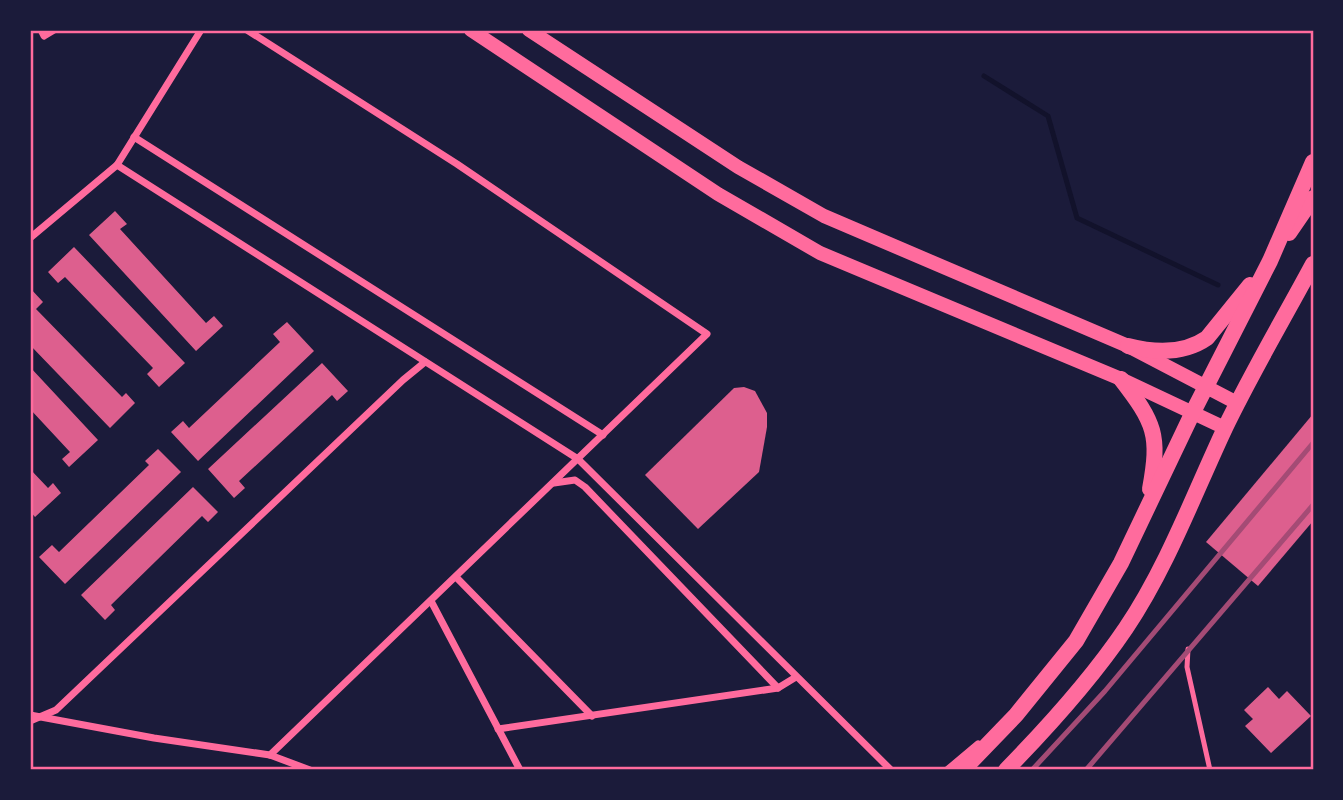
<svg xmlns="http://www.w3.org/2000/svg" width="1343" height="800" viewBox="0 0 1343 800" font-family="'Golos Text',sans-serif">
	<style>
		.lines { fill: none; stroke-linecap: round; stroke-linejoin: round }
		.stream { stroke: #12122b; stroke-width: 5 }
		.building { fill: #dd5f8e }
		.service { stroke: #ff6b9d; stroke-width: 5 }
		.minor { stroke: #ff6b9d; stroke-width: 7 }
		.secondary { stroke: #ff6b9d; stroke-width: 14 }
		.primary { stroke: #ff6b9d; stroke-width: 16 }
		.rail { stroke: #a44b75; stroke-width: 5 }
		.neatline { fill: none; stroke: #ff6b9d; stroke-width: 2.5 }
	</style>
	<rect width="100%" height="100%" fill="#1b1b3a"/>
	<g class="lines">
		<path class="stream" d="M 984,76 L 1048,116 L 1077,218 L 1218,285"/>
	</g>
	<g class="building">
		<path d="M 115,211 L 127,224 L 120,229 L 206,323 L 214,316 L 223,326 L 196,351 L 89,235 Z"/>
		<path d="M 74,247 L 185,363 L 159,387 L 147,374 L 153,368 L 65,277 L 58,283 L 48,272 Z"/>
		<path d="M 30,288 L 43,302 L 36,309 L 122,397 L 126,393 L 135,403 L 110,428 L 30,345 Z"/>
		<path d="M 287,322 L 314,351 L 198,461 L 171,432 L 183,421 L 189,428 L 280,342 L 273,334 Z"/>
		<path d="M 322,363 L 348,391 L 337,401 L 332,395 L 239,481 L 245,488 L 234,498 L 208,469 Z"/>
		<path d="M 30,367 L 98,440 L 69,467 L 62,459 L 70,452 L 30,409 Z"/>
		<path d="M 744,387 L 755,391 L 767,413 L 767,427 L 759,472 L 698,529 L 645,475 L 734,388 Z"/>
		<path d="M 1313,414 L 1313,521 L 1258,586 L 1206,542 Z"/>
		<path d="M 158,449 L 181,472 L 65,584 L 39,557 L 52,545 L 59,552 L 149,465 L 145,461 Z"/>
		<path d="M 30,469 L 48,488 L 53,483 L 61,493 L 35,517 L 30,511 Z"/>
		<path d="M 193,487 L 218,512 L 208,522 L 202,516 L 111,605 L 115,610 L 105,620 L 81,595 Z"/>
		<path d="M 1268,687 L 1279,699 L 1287,691 L 1311,716 L 1271,753 L 1245,726 L 1253,719 L 1244,710 Z"/>
	</g>
	<g class="lines">
		<path class="service" d="M 1188,649 L 1187,667 L 1210,770"/>
		<g class="minor">
			<path d="M 41,30 L 44,36 L 54,30"/>
			<path d="M 247,30 L 457,164 L 707,334 L 270,755"/>
			<path d="M 134,137 L 603,435"/>
			<path d="M 117,165 L 578,459 L 891,770"/>
			<path d="M 30,238 L 117,165 L 201,30"/>
			<path d="M 554,483 L 575,480 L 585,487 L 778,688"/>
			<path d="M 456,577 L 592,716"/>
			<path d="M 431,601 L 520,770"/>
			<path d="M 30,715 L 154,738 L 270,755 L 310,770"/>
			<path d="M 30,721 L 56,710 L 403,380 L 425,362"/>
			<path d="M 498,729 L 778,688 L 796,677"/>
			<path d="M 947,770 L 978,744"/>
		</g>
		<g class="secondary">
			<path d="M 471,30 L 718,194 L 820,253 L 1121,379 L 1225,428"/>
			<path d="M 529,30 L 738,167 L 824,216 L 1128,346 L 1237,403"/>
		</g>
		<g class="primary">
			<path d="M 1289,233 L 1313,198"/>
			<path d="M 1128,346 C 1155,353 1184,354 1207,338 L 1250,285"/>
			<path d="M 1121,379 C 1155,423 1160,435 1150,489"/>
			<path d="M 963,770 L 1016,715 L 1076,641 L 1121,563 L 1193,412 L 1270,261 L 1313,162"/>
			<path d="M 1006,770 C 1049,726 1091,680 1126,628 C 1167,567 1194,494 1225,428 C 1252,372 1284,318 1313,264"/>
		</g>
		<g class="rail">
			<path d="M 1032,770 L 1105,691 L 1313,443"/>
			<path d="M 1086,770 L 1313,505"/>
		</g>
	</g>
	<rect width="1343" height="800" fill="none" stroke="#1b1b3a" stroke-width="63"/>
	<rect x="32" y="32" width="1280" height="736" class="neatline"/>
</svg>
